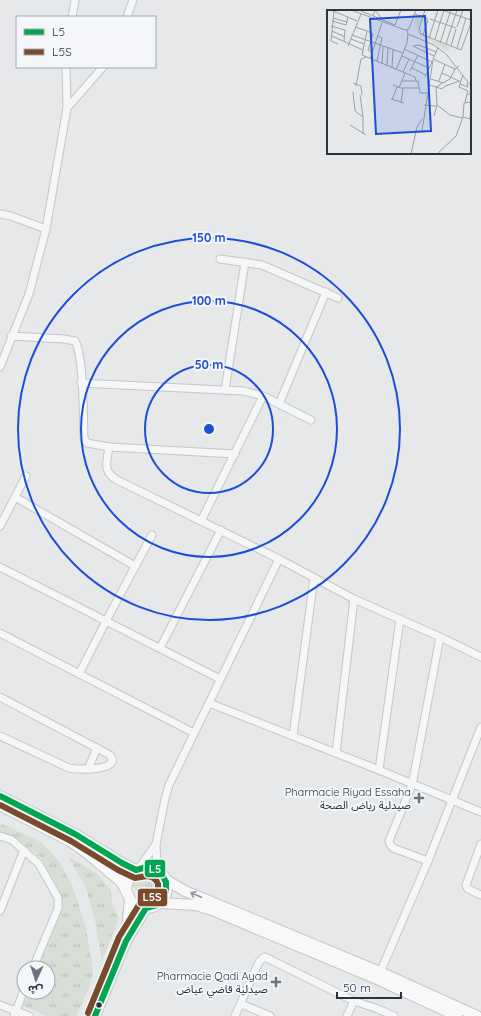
<svg xmlns="http://www.w3.org/2000/svg" width="481" height="1016" viewBox="0 0 481 1016" font-family="Quicksand,'Noto Sans Arabic',sans-serif">
	<style>
		.grass { fill: url(#grass-tufts) }
		.lines { fill: none; stroke-linecap: round; stroke-linejoin: round }
		.minor-casing { stroke: #c4c6c8; stroke-width: 9 }
		.secondary-casing { stroke: #c4c6c8; stroke-width: 12 }
		.minor { stroke: #f5f6f7; stroke-width: 7 }
		.secondary { stroke: #f8f8f8; stroke-width: 10 }
		.bus-1-casing { stroke: #f4f6f9; stroke-width: 9 }
		.bus-2-casing { stroke: #f4f6f9; stroke-width: 9 }
		.bus-1 { stroke: #00a651; stroke-width: 6 }
		.bus-2 { stroke: #7a4b2a; stroke-width: 6 }
		.oneway { stroke: #92969e }
		.ring { fill: none; stroke: #1d4ed8; stroke-width: 2 }
		.poi-dot { fill: #6c737f; stroke: #f4f6f9; stroke-width: 1.5 }
		.bus-dot { fill: #2b3445; stroke: #f4f6f9; stroke-width: 1.5 }
		.labels { text-anchor: middle; dominant-baseline: central; stroke-width: 4; stroke-linejoin: round; paint-order: stroke }
		.poi-label { font-size: 11px; fill: #2b3445; stroke: #f4f6f9; text-anchor: end }
		.inset-road { fill: none; stroke: #9ba0a8; stroke-width: 1 }
		.view { fill: #1d4ed8; fill-opacity: 0.15; stroke: #1d4ed8; stroke-width: 2 }
		.inset-edge { fill: none; stroke: #2b3445; stroke-width: 2 }
		.centre { fill: #1d4ed8; stroke: #f4f6f9; stroke-width: 2 }
		.ring-label { font-size: 12px; text-anchor: middle; font-weight: bold; fill: #1d4ed8; stroke: #f4f6f9; stroke-width: 4; stroke-linejoin: round; paint-order: stroke }
		.line-badge { stroke: #f4f6f9; stroke-width: 1.5 }
		.badge-label { font-size: 11px; text-anchor: middle; font-weight: bold; fill: #fff }
	</style>
	<defs>
		<pattern id="grass-tufts" width="24" height="20" patternUnits="userSpaceOnUse"><rect width="24" height="20" fill="#d6ded6"/><path d="M3 7l-1-3M5 7V3M7 7l1-3M15 17l-1-3M17 17v-4M19 17l1-3" fill="none" stroke="#b8bfb9"/></pattern>
	</defs>
	<rect width="100%" height="100%" fill="#e6e8ea"/>
	<g class="grass">
		<path d="M 0,823 L 41,842 L 59,861 L 73,887 L 86,928 L 93,971 L 89,988 L 76,1016 L 47,1016 L 23,1006 L 29,992 L 48,992 L 48,968 L 38,968 L 63,908 L 59,890 L 42,859 L 20,841 L 0,832 Z"/>
		<path d="M 68,856 L 97,874 L 111,890 L 112,904 L 119,918 L 102,961 L 95,921 L 86,888 Z"/>
		<path d="M 140,870 L 159,873 C 160,877 162,882 162,886 C 160,903 133,900 133,880 Z"/>
	</g>
	<g class="lines">
		<defs>
			<g id="minor">
				<path d="M 72,17 L 75,1"/>
				<path d="M 127,17 L 133,0"/>
				<path d="M 67,108 L 103,67"/>
				<path d="M 0,214 L 11,216 L 46,229"/>
				<path d="M 220,259 L 262,265 L 338,298"/>
				<path d="M 11,336 L 64,339 L 75,341 C 84,357 83,417 84,438 L 87,443 L 109,447 L 235,454"/>
				<path d="M 0,367 L 29,294 L 46,229 L 67,108 L 66,67"/>
				<path d="M 81,383 L 243,391 L 263,396 L 311,420"/>
				<path d="M 225,390 L 245,262"/>
				<path d="M 279,404 L 326,292"/>
				<path d="M 109,447 C 107,462 102,471 117,480 L 279,559 L 354,599 L 440,637 L 481,657"/>
				<path d="M 15,497 L 135,566"/>
				<path d="M 201,521 L 263,396"/>
				<path d="M 0,526 L 26,476"/>
				<path d="M 0,567 L 220,679"/>
				<path d="M 0,633 L 194,733"/>
				<path d="M 160,648 L 221,530"/>
				<path d="M 79,674 L 106,621 L 152,535"/>
				<path d="M 0,697 L 110,755 C 123,771 77,770 69,768 L 0,736"/>
				<path d="M 209,703 L 379,770 L 481,812"/>
				<path d="M 293,736 L 314,578"/>
				<path d="M 336,753 L 354,599"/>
				<path d="M 88,769 L 97,748"/>
				<path d="M 379,770 L 400,619"/>
				<path d="M 0,836 L 12,840 L 39,864 L 58,898 L 58,908 L 33,968"/>
				<path d="M 481,844 L 466,885 L 468,889 L 481,895"/>
				<path d="M 428,861 L 393,848 L 390,844 L 389,841 L 412,785 L 440,637"/>
				<path d="M 139,868 L 156,844"/>
				<path d="M 157,870 L 156,844 L 165,799 L 169,785 L 279,559"/>
				<path d="M 0,911 L 24,850"/>
				<path d="M 379,975 L 428,861 L 481,727"/>
				<path d="M 241,1004 L 270,1016"/>
				<path d="M 0,1005 L 29,1016"/>
				<path d="M 14,1016 L 24,990"/>
				<path d="M 235,1016 L 259,962 L 263,958 L 265,957 L 354,1001 L 378,1009 L 394,1016"/>
				<path d="M 347,1016 L 354,1001"/>
			</g>
			<g id="secondary">
				<path d="M 0,796 L 75,834 L 122,863 L 136,870"/>
				<path d="M 0,805 C 15,813 31,821 46,829 C 54,833 63,837 71,842 C 83,849 94,859 105,868 C 110,873 116,877 121,882 C 128,891 128,904 141,907 C 155,911 168,899 167,885 C 164,861 128,860 126,890"/>
				<path d="M 166,880 L 185,891 L 380,972 L 477,1016"/>
				<path d="M 159,903 L 196,905 L 212,910 L 377,979 L 457,1016"/>
				<path d="M 126,938 L 130,900"/>
				<path d="M 95,1016 L 126,941 L 146,908"/>
			</g>
		</defs>
		<use href="#minor" class="minor-casing"/>
		<use href="#secondary" class="secondary-casing"/>
		<use href="#minor" class="minor"/>
		<use href="#secondary" class="secondary"/>
		<defs>
			<path id="bus-1" d="M 0,796 L 75,834 L 122,863 L 136,870 L 147,867 L 156,869 L 162,875 L 166,882 L 166,891 L 163,898 L 157,905 L 146,908 L 126,941 L 95,1016"/>
			<path id="bus-2" d="M 0,805 L 71,841 L 118,870 L 135,878 L 147,876 L 152,877 L 156,880 L 158,884 L 158,889 L 156,894 L 152,898 L 140,903 L 119,937 L 88,1013"/>
		</defs>
		<use href="#bus-1" class="bus-1-casing"/>
		<use href="#bus-2" class="bus-2-casing"/>
		<use href="#bus-1" class="bus-1"/>
		<use href="#bus-2" class="bus-2"/>
	</g>
	<defs><path id="oneway-shaft" d="M-6 0H5M1.5-3L5.5 0L1.5 3" fill="none" stroke-width="1.6" stroke-linecap="round" stroke-linejoin="round"/></defs>
	<use class="oneway" href="#oneway-shaft" transform="translate(196 895) rotate(-157)"/>
	<g class="ring">
		<circle cx="209" cy="429" r="64"/>
		<circle cx="209" cy="429" r="128"/>
		<circle cx="209" cy="429" r="191"/>
	</g>
	<g class="poi-dot">
		<path d="M417 792h4v4h4v4h-4v4h-4v-4h-4v-4h4z"/>
		<path d="M274 976h4v4h4v4h-4v4h-4v-4h-4v-4h4z"/>
	</g>
	<circle class="bus-dot" cx="99" cy="1005" r="3.5"/>
	<g class="labels">
		<g class="poi-label">
			<text x="411" y="792">Pharmacie Riyad Essaha<tspan x="411" dy="13">صيدلية رياض الصحة</tspan></text>
			<text x="268" y="976">Pharmacie Qadi Ayad<tspan x="268" dy="13">صيدلية قاضي عياض</tspan></text>
		</g>
	</g>
	<g transform="translate(327 10)">
		<rect width="144" height="144" fill="#e6e8ea"/>
		<path d="M 89,6 L 95,8 L 91,19 L 94,24 L 123,37 L 121,42 L 92,24 L 87,12 Z" fill="#d6ded6"/>
		<path class="inset-road" d="M 4,0 L 30,11M 24,0 L 78,20 L 82,19 L 89,0M 32,0 L 68,15 L 74,0M 98,0 L 92,19 L 94,24 L 134,40 L 144,13M 115,0 L 144,10M 7,1 L 4,31 L 11,34M 88,4 L 101,9M 46,6 L 48,0 L 55,9M 6,8 L 20,12M 103,9 L 129,18M 5,11 L 19,15 L 21,7M 4,16 L 18,20 L 17,31M 28,17 L 40,21 L 35,45 L 88,67 L 89,71M 130,17 L 136,0M 80,20 L 81,24 L 107,35 L 119,44 L 144,76M 5,21 L 18,27M 40,21 L 46,24 L 41,40 L 45,42M 25,25 L 76,43M 96,25 L 101,10M 5,26 L 36,40M 50,26 L 55,28 L 50,51M 102,28 L 111,0M 24,29 L 37,34M 108,29 L 117,0M 113,33 L 124,0M 119,34 L 130,0M 21,36 L 34,4M 124,36 L 129,19M 111,38 L 106,49 L 128,59 L 132,56M 130,38 L 139,8M 77,39 L 105,52M 75,46 L 102,58M 107,46 L 86,36 L 92,35 L 109,42M 43,49 L 55,13M 55,54 L 56,37M 60,55 L 61,38M 65,58 L 66,40M 85,58 L 99,65M 69,60 L 80,33 L 81,24M 83,61 L 91,45M 76,62 L 82,49M 115,63 L 132,71M 136,65 L 132,77 L 141,81 L 140,83M 98,67 L 105,52M 104,69 L 116,73 L 123,69 L 128,59M 74,71 L 91,71 L 93,83 L 100,83M 112,71 L 118,54M 26,73 L 34,76 L 35,85M 133,74 L 141,77 L 140,73M 66,75 L 74,78 L 92,78M 102,75 L 110,77 L 115,73M 29,76 L 34,49 L 39,47M 72,78 L 78,63M 26,82 L 28,101 L 36,107 L 36,124M 33,85 L 36,107M 64,89 L 77,93M 65,90 L 70,77M 74,93 L 76,78M 138,93 L 140,84 L 144,84M 97,95 L 109,96M 110,95 L 123,105 L 135,108M 107,106 L 110,95 L 109,77 L 115,79 L 118,76 L 133,71M 136,107 L 143,109 L 144,96M 23,115 L 39,125M 95,121 L 106,50M 84,144 L 90,117 L 95,109M 110,144 L 129,126 L 136,107 L 137,93 L 144,92"/>
		<path class="view" d="M 98,6 L 104,121 L 49,124 L 43,9 Z"/>
		<rect width="144" height="144" class="inset-edge"/>
	</g>
	<circle cx="209" cy="429" r="6" class="centre"/>
	<g class="ring-label">
		<text x="209" y="242">150 m</text>
		<text x="209" y="305">100 m</text>
		<text x="209" y="369">50 m</text>
	</g>
	<g class="line-badge">
		<rect x="144" y="859" width="22" height="19" rx="4" fill="#00a651"/>
		<rect x="137" y="888" width="31" height="19" rx="4" fill="#7a4b2a"/>
	</g>
	<g class="badge-label">
		<text x="155" y="873">L5</text>
		<text x="152" y="901">L5S</text>
	</g>
	<rect x="16" y="16" width="140" height="52" fill="#f4f6f9" stroke="#a4a8b1"/>
	<rect x="24" y="29" width="20" height="6" fill="#00a651" stroke="#a4a8b1"/>
	<text x="52" y="36" font-size="12" fill="#2b3445">L5</text>
	<rect x="24" y="49" width="20" height="6" fill="#7a4b2a" stroke="#a4a8b1"/>
	<text x="52" y="56" font-size="12" fill="#2b3445">L5S</text>
	<g transform="translate(36 980) rotate(183)"><circle r="19" fill="#f4f6f9" stroke="#a4a8b1"/>
	<path d="M0-3L7 15L0 10L-7 15Z" fill="#6c737f"/>
	<text y="-6" font-size="11" font-weight="bold" text-anchor="middle" fill="#2b3445">ش</text>
	</g>
	<path d="M337 992v6h64v-6" fill="none" stroke="#2b3445" stroke-width="2"/>
	<text x="343" y="992" font-size="12" fill="#2b3445" stroke="#f4f6f9" stroke-width="3" paint-order="stroke">50 m</text>
</svg>
